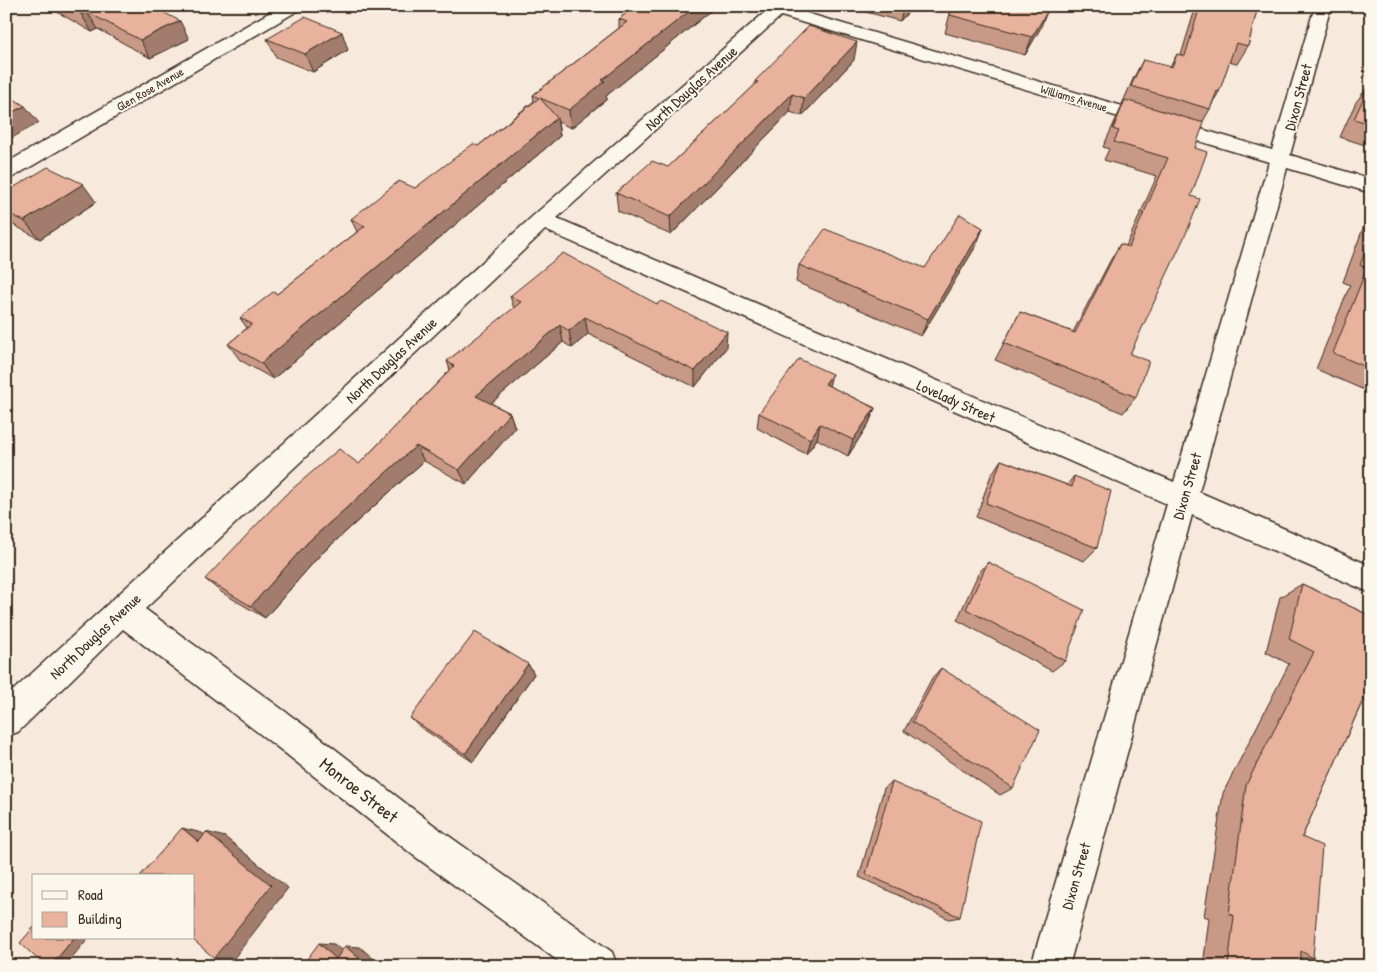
<svg xmlns="http://www.w3.org/2000/svg" width="1377" height="972" viewBox="0 0 1377 972" font-family="'Patrick Hand',sans-serif">
	<style>
		.lines { fill: none; stroke-linecap: round; stroke-linejoin: round }
		.minor-casing { stroke: #3b2a1e; stroke-width: 3 }
		.minor { fill: #fbf7ec; fill-rule: evenodd }
		.wall { fill: #c89987; stroke: #3b2a1e }
		.shaded-wall { fill: #a27d6e; stroke: #3b2a1e }
		.building { fill: #e8b29d; stroke: #3b2a1e }
		.labels { text-anchor: middle; dominant-baseline: central; stroke-width: 4; stroke-linejoin: round; paint-order: stroke }
		.far-street-label { font-size: 12px; fill: #3b2a1e; stroke: #fbf7ec }
		.street-label { font-size: 15px; fill: #3b2a1e; stroke: #fbf7ec }
		.near-street-label { font-size: 18px; fill: #3b2a1e; stroke: #fbf7ec }
	</style>
	<rect width="100%" height="100%" fill="#f7e9dc"/>
	<filter id="ink" filterUnits="userSpaceOnUse"><feTurbulence type="fractalNoise" baseFrequency=".02" numOctaves="2"/><feDisplacementMap in="SourceGraphic" scale="10" xChannelSelector="R" yChannelSelector="G"/><feConvolveMatrix kernelMatrix="1 2 1 2 8 2 1 2 1" color-interpolation-filters="sRGB"/></filter>
	<g filter="url(#ink)">
		<g class="lines">
			<defs>
				<g id="minor">
					<path d="M 281,6 L 301,6 L 299,10 L 13,177 L 6,178 L 6,163 Z"/>
					<path d="M 772,6 L 790,6 L 789,8 L 1272,150 L 1315,6 L 1331,6 L 1290,155 L 1371,179 L 1371,193 L 1287,168 L 1199,492 L 1371,566 L 1371,593 L 1192,515 L 1069,966 L 1031,966 L 1167,504 L 545,230 L 145,609 L 309,729 L 439,829 L 612,952 L 617,966 L 565,966 L 413,855 L 285,753 L 123,629 L 18,732 L 6,736 L 6,697 L 534,215 ZM 781,16 L 1269,162 L 1174,482 L 557,218 Z"/>
				</g>
			</defs>
			<use href="#minor" class="minor-casing"/>
			<use href="#minor" class="minor"/>
		</g>
		<g class="wall">
			<path d="M 47,6 L 151,6 L 189,39 L 150,58 L 98,29 L 92,32 Z"/>
			<path d="M 630,6 L 717,6 L 606,96 L 607,99 L 571,128 L 558,122 L 560,136 L 273,379 L 240,360 L 228,344 L 247,328 L 240,318 L 277,294 L 357,232 L 351,219 L 415,188 L 478,146 L 534,101 L 533,95 L 619,28 L 619,19 L 630,10 Z"/>
			<path d="M 851,6 L 914,6 L 900,21 L 851,8 Z"/>
			<path d="M 952,6 L 1040,29 L 1025,55 L 945,33 Z"/>
			<path d="M 1196,6 L 1258,6 L 1248,46 L 1237,64 L 1229,62 L 1219,92 L 1213,102 L 1210,109 L 1202,123 L 1195,148 L 1130,354 L 1136,397 L 1123,413 L 995,360 L 1020,312 L 1073,332 L 1110,261 L 1120,244 L 1126,246 L 1157,176 L 1104,160 L 1109,149 L 1103,147 L 1123,104 L 1122,104 L 1134,77 L 1143,60 L 1170,67 L 1177,54 L 1181,55 Z"/>
			<path d="M 267,39 L 348,50 L 313,72 L 276,57 Z"/>
			<path d="M 854,60 L 802,116 L 790,112 L 671,235 L 618,211 L 616,193 L 668,167 L 755,85 L 755,81 Z"/>
			<path d="M 1370,84 L 1371,85 L 1371,147 L 1340,137 L 1356,102 Z"/>
			<path d="M 6,192 L 96,202 L 40,239 L 6,221 Z"/>
			<path d="M 1371,216 L 1371,393 L 1316,369 L 1350,285 L 1343,282 L 1366,220 Z"/>
			<path d="M 983,228 L 976,246 L 921,336 L 796,282 L 799,265 L 925,268 Z"/>
			<path d="M 510,296 L 726,348 L 695,387 L 588,334 L 572,348 L 563,342 L 491,403 L 510,413 L 515,428 L 466,484 L 424,461 L 320,555 L 265,618 L 221,592 L 205,579 L 359,464 L 450,370 L 447,361 L 514,309 Z"/>
			<path d="M 829,386 L 875,408 L 869,423 L 848,456 L 817,439 L 806,454 L 757,428 L 759,413 Z"/>
			<path d="M 1001,460 L 1067,485 L 1074,476 L 1097,548 L 1084,561 L 976,517 L 991,475 Z"/>
			<path d="M 988,562 L 1065,661 L 1052,671 L 957,620 L 978,574 Z"/>
			<path d="M 1302,584 L 1371,616 L 1371,705 L 1363,700 L 1302,837 L 1313,958 L 1301,958 L 1300,966 L 1203,966 L 1209,918 L 1204,916 L 1223,793 L 1289,664 L 1266,652 L 1280,597 Z"/>
			<path d="M 528,664 L 534,674 L 473,762 L 420,727 L 410,718 Z"/>
			<path d="M 941,668 L 1013,788 L 1000,795 L 904,731 L 932,678 Z"/>
			<path d="M 892,782 L 960,917 L 949,919 L 859,877 L 884,788 Z"/>
		</g>
		<g class="shaded-wall">
			<path d="M 696,6 L 717,6 L 606,96 L 607,99 L 571,128 L 569,110 L 602,80 Z"/>
			<path d="M 904,6 L 914,6 L 900,21 Z"/>
			<path d="M 87,12 L 98,29 L 92,32 L 81,14 Z"/>
			<path d="M 1047,12 L 1040,29 L 1025,55 L 1032,37 Z"/>
			<path d="M 180,21 L 189,39 L 150,58 L 140,40 Z"/>
			<path d="M 342,32 L 348,50 L 313,72 L 305,54 Z"/>
			<path d="M 857,42 L 854,60 L 802,116 L 804,98 Z"/>
			<path d="M 792,94 L 790,112 L 671,235 L 670,217 Z"/>
			<path d="M 25,106 L 39,123 L 6,141 L 6,115 Z"/>
			<path d="M 557,118 L 560,136 L 273,379 L 261,363 Z"/>
			<path d="M 83,184 L 96,202 L 40,239 L 24,221 Z"/>
			<path d="M 983,228 L 976,246 L 921,336 L 928,319 Z"/>
			<path d="M 585,317 L 588,334 L 572,348 L 569,331 Z"/>
			<path d="M 560,325 L 563,342 L 482,411 L 476,396 Z"/>
			<path d="M 727,332 L 726,348 L 695,387 L 695,371 Z"/>
			<path d="M 832,374 L 828,391 L 825,384 Z"/>
			<path d="M 875,408 L 869,423 L 848,456 L 853,440 Z"/>
			<path d="M 510,413 L 515,428 L 466,484 L 459,470 Z"/>
			<path d="M 820,424 L 817,439 L 806,454 L 810,439 Z"/>
			<path d="M 416,446 L 424,461 L 320,555 L 265,618 L 251,606 L 308,542 Z"/>
			<path d="M 528,664 L 534,674 L 473,762 L 465,754 Z"/>
			<path d="M 182,828 L 202,833 L 218,846 L 199,842 Z"/>
			<path d="M 206,832 L 225,837 L 288,888 L 234,958 L 214,958 Z"/>
			<path d="M 74,938 L 88,938 L 65,966 L 51,966 Z"/>
			<path d="M 319,943 L 334,944 L 351,959 L 336,959 Z"/>
			<path d="M 345,946 L 360,947 L 382,966 L 368,966 Z"/>
			<path d="M 6,951 L 10,955 L 6,959 Z"/>
		</g>
		<g class="building">
			<path d="M 67,6 L 151,6 L 180,21 L 140,40 L 87,12 L 81,14 Z"/>
			<path d="M 635,6 L 696,6 L 602,80 L 605,81 L 569,110 L 540,98 L 557,118 L 261,363 L 228,344 L 252,324 L 240,318 L 273,292 L 277,294 L 365,226 L 351,219 L 399,181 L 415,188 L 473,144 L 478,146 L 539,98 L 533,95 L 627,22 L 619,19 Z"/>
			<path d="M 952,6 L 1026,6 L 1047,12 L 1032,37 L 950,15 Z"/>
			<path d="M 1200,6 L 1258,6 L 1248,46 L 1236,43 L 1219,92 L 1217,91 L 1210,109 L 1131,86 L 1143,60 L 1172,67 L 1177,54 L 1185,56 Z"/>
			<path d="M 305,17 L 342,32 L 305,54 L 267,39 Z"/>
			<path d="M 809,26 L 857,42 L 804,98 L 792,94 L 670,217 L 616,193 L 652,161 L 668,167 L 758,82 L 755,81 Z"/>
			<path d="M 1370,84 L 1371,85 L 1371,124 L 1354,119 Z"/>
			<path d="M 6,94 L 25,106 L 6,115 Z"/>
			<path d="M 1125,100 L 1204,123 L 1195,148 L 1207,152 L 1191,196 L 1200,199 L 1188,229 L 1130,354 L 1149,361 L 1136,397 L 1004,343 L 1020,312 L 1075,333 L 1120,244 L 1129,247 L 1168,158 L 1114,142 L 1119,131 L 1113,129 Z"/>
			<path d="M 48,167 L 83,184 L 24,221 L 6,212 L 6,192 Z"/>
			<path d="M 960,214 L 983,228 L 928,319 L 799,265 L 825,229 L 925,268 Z"/>
			<path d="M 1371,235 L 1371,369 L 1333,353 L 1367,268 L 1360,265 Z"/>
			<path d="M 563,253 L 657,304 L 661,301 L 727,332 L 695,371 L 585,317 L 569,331 L 560,325 L 476,396 L 510,413 L 459,470 L 416,446 L 308,542 L 251,606 L 205,579 L 284,496 L 339,449 L 359,464 L 454,366 L 447,361 L 521,302 L 510,296 Z"/>
			<path d="M 799,359 L 832,374 L 825,384 L 875,408 L 853,440 L 820,424 L 810,439 L 759,413 Z"/>
			<path d="M 1001,460 L 1072,487 L 1074,476 L 1111,491 L 1097,548 L 986,503 Z"/>
			<path d="M 988,562 L 1084,610 L 1065,661 L 966,609 Z"/>
			<path d="M 1302,584 L 1371,616 L 1371,682 L 1302,837 L 1322,846 L 1313,958 L 1301,951 L 1300,966 L 1228,966 L 1234,916 L 1229,914 L 1246,785 L 1314,652 L 1289,639 Z"/>
			<path d="M 475,632 L 528,664 L 465,754 L 410,718 Z"/>
			<path d="M 941,668 L 1040,730 L 1013,788 L 912,722 Z"/>
			<path d="M 892,782 L 981,821 L 960,917 L 866,874 Z"/>
			<path d="M 182,828 L 199,842 L 206,832 L 271,885 L 214,958 L 191,938 L 194,938 L 194,876 L 140,876 Z"/>
			<path d="M 34,927 L 34,938 L 74,938 L 51,966 L 45,966 L 20,943 Z"/>
			<path d="M 319,943 L 336,959 L 345,946 L 368,966 L 302,966 Z"/>
		</g>
	</g>
	<g class="labels">
		<g class="far-street-label">
			<text transform="translate(150 89) rotate(-30)">Glen Rose Avenue</text>
			<text transform="translate(1074 98) rotate(16)">Williams Avenue</text>
		</g>
		<g class="street-label">
			<text transform="translate(691 88) rotate(-42)">North Douglas Avenue</text>
			<text transform="translate(1298 97) rotate(-75)">Dixon Street</text>
			<text transform="translate(391 360) rotate(-43)">North Douglas Avenue</text>
			<text transform="translate(956 401) rotate(24)">Lovelady Street</text>
			<text transform="translate(1187 486) rotate(-74)">Dixon Street</text>
			<text transform="translate(95 636) rotate(-43)">North Douglas Avenue</text>
			<text transform="translate(1076 876) rotate(-74)">Dixon Street</text>
		</g>
		<g class="near-street-label">
			<text transform="translate(359 790) rotate(38)">Monroe Street</text>
		</g>
	</g>
	<rect width="1377" height="972" fill="none" stroke="#fbf7ec" stroke-width="25"/>
	<rect x="12" y="12" width="1352" height="947" fill="none" stroke="#3b2a1e" stroke-width="2" filter="url(#ink)"/>
	<rect x="32" y="874" width="162" height="65" fill="#fbf7ec" stroke="#aea59a"/>
	<rect x="42" y="891" width="25" height="8" fill="#fbf7ec" stroke="#aea59a"/>
	<text x="78" y="900" font-size="15" fill="#3b2a1e">Road</text>
	<rect x="42" y="912" width="25" height="15" fill="#e8b29d" stroke="#aea59a"/>
	<text x="78" y="924" font-size="15" fill="#3b2a1e">Building</text>
</svg>
